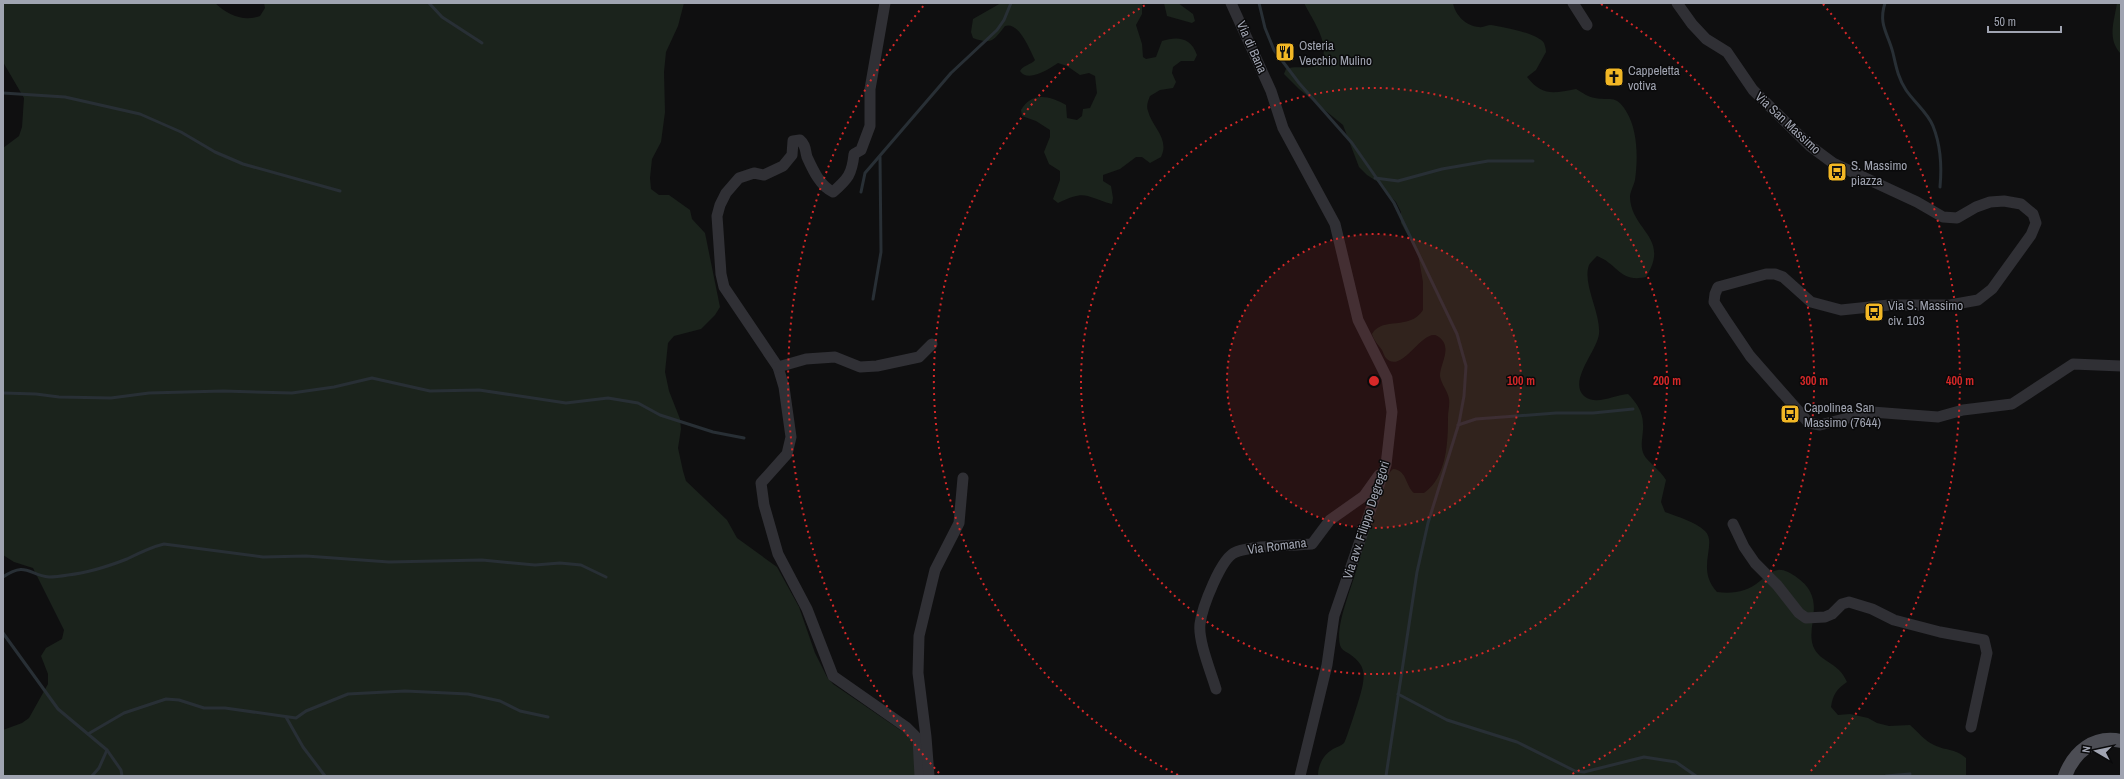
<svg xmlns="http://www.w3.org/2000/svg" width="2124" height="779" viewBox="0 0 2124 779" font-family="'Archivo Narrow',sans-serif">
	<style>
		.green { fill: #1b231c }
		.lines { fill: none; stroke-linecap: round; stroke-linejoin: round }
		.stream { stroke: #282f35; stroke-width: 3 }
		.minor { stroke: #303035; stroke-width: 11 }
		.major { stroke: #4c4d54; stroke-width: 14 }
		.ring { fill: none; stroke: #d62828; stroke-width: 2; stroke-dasharray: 2 4 }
		.labels { text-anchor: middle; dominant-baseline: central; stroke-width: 3; stroke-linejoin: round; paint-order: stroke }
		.poi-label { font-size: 13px; fill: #a0a4b1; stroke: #0a0a0b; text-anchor: start }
		.street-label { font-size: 13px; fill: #a0a4b1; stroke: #0a0a0b }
		.centre { fill: #d62828; stroke: #0a0a0b; stroke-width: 2 }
		.ring-label { font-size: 12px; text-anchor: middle; font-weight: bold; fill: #d62828; stroke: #0a0a0b; stroke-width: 3; stroke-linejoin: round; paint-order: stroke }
	</style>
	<rect width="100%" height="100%" fill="#0f0f10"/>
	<g class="green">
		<path d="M 3,3 L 215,3 C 228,15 243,22 260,16 L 265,8 L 264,3 L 684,3 L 678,26 L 666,52 L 664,72 L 665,112 L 661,142 L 652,159 L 650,178 L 651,189 L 659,195 L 669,195 L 690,210 L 692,219 L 705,233 L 720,307 L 715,315 L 701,329 L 674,336 L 668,343 L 665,372 L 669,391 L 680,419 L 681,429 L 678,448 L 683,471 L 686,481 L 727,520 L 737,538 L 777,567 L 799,607 L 815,653 L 827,677 L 833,684 L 912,738 L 917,776 L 3,776 L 3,730 L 22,723 L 29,718 L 48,684 L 48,674 L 41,656 L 46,648 L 62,639 L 64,630 L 33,568 L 14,562 L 3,555 L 3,148 L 19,136 L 22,127 L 24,98 L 3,62 Z"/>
		<path d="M 1001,3 L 1142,3 L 1142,14 L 1136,25 L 1142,44 L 1143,57 L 1146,59 L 1156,57 L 1162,41 C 1177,36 1191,37 1197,55 L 1194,61 L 1181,61 L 1173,67 L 1172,73 L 1176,82 L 1173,88 L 1160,90 L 1150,96 C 1148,101 1146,106 1148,111 C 1152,127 1170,139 1161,157 L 1150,163 L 1142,157 L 1136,157 L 1120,169 L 1103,175 L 1103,181 L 1111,186 L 1113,198 L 1112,204 C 1085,197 1087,189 1058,203 L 1053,199 L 1060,180 L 1060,171 L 1049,164 L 1044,152 L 1050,137 L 1050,130 L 1036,121 L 1022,116 L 1021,110 C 1032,91 1050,96 1066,105 L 1067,118 L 1077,120 L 1082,116 L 1083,109 L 1090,108 L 1097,93 L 1095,76 L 1089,73 L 1080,75 L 1067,66 L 1058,63 C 1049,69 1028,83 1020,71 C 1023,65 1031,65 1035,60 C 1030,50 1019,21 1005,26 C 994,40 992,45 973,38 L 971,32 L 973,19 Z"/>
		<path d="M 1164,3 L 1178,3 L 1193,14 L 1195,21 L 1192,23 L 1167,16 Z"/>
		<path d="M 1304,3 L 1453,3 C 1455,15 1466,26 1479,27 C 1483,28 1487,25 1491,25 C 1503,27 1537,33 1544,43 C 1545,46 1546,49 1546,52 L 1536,70 L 1527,77 C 1543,97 1554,93 1576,89 C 1583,93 1588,97 1595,98 C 1609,101 1616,94 1626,111 C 1638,130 1638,159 1635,180 C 1634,185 1630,192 1630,197 C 1631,231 1671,237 1646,277 C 1620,283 1618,264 1597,256 C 1594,259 1591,262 1589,265 C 1582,284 1601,313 1599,334 C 1597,351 1568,381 1584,396 C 1596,406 1614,395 1628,394 C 1636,402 1643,412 1643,424 C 1644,434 1639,445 1644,455 C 1648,462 1660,470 1666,480 L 1661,502 L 1665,512 C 1678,517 1694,521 1705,531 C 1718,544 1695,568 1717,592 C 1733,594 1747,592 1760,581 C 1766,576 1769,572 1778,570 C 1783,569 1790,573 1795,576 C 1831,600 1802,628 1815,650 C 1823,663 1839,663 1847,682 C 1837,689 1833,694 1831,707 L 1838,715 L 1850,714 L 1868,718 L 1877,723 L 1889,726 L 1910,725 C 1918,732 1925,741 1934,745 C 1946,751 1954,748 1966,758 L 1966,776 L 1318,776 C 1318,765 1323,755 1333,749 C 1336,747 1341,746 1344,743 C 1346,741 1360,697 1361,692 C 1366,673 1365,664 1348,653 C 1344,651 1341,649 1340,645 C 1335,627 1351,589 1356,571 C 1365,540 1373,508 1386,478 C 1388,474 1390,472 1393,469 C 1407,470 1405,485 1414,493 L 1424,493 C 1447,477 1448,442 1448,417 C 1448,411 1450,405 1449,399 C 1448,391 1441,384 1440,376 C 1440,363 1453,348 1439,337 C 1424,324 1402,376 1386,358 C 1384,356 1383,352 1382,350 C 1378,344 1374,341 1372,334 C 1382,316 1410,331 1423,310 L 1423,282 L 1418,254 L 1401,223 L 1401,212 L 1396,202 L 1384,190 L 1381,184 L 1367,175 L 1359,167 L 1343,125 L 1299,89 L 1284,74 L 1286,69 C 1297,65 1308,70 1319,65 C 1333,47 1313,21 1304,3 Z"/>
		<path d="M 2117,3 L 2121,3 L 2121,54 C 2107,39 2114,22 2117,3 Z"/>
	</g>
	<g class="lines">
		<g class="stream">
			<path d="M 429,3 L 442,17 L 482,43"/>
			<path d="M 1259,3 L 1265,28 L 1274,50 L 1299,83 L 1352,143 L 1394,203 L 1457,334 L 1466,366 L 1464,396 L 1459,423 L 1428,523 L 1417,572 L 1386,776"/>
			<path d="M 1885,3 C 1878,25 1888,33 1893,53 C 1896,66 1898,78 1906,90 C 1914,102 1928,113 1933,126 C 1941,146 1942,166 1940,187"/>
			<path d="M 3,93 L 65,97 L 140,114 L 181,132 L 215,152 L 243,164 L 340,191"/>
			<path d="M 1375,178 L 1398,181 L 1442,169 L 1488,161 L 1533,161"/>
			<path d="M 861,192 L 865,173 L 951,73 L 997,30 L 1004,20 L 1011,3"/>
			<path d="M 873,299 L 881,252 L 880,157"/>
			<path d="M 3,393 L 36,394 L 59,397 L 111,398 L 149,393 L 223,391 L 292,393 L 334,387 L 372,378 L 430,391 L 479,390 L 566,403 L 608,398 L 638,403 L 660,415 L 713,432 L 744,438"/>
			<path d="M 1458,425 L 1476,419 L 1556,413 L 1593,413 L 1633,409"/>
			<path d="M 3,577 C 26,561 29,575 49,577 C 55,577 62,576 68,575 C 87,573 109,566 127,559 C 139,553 151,547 164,544 L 263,557 L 306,556 L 389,562 L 482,560 L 535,565 L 560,563 L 581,565 L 606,577"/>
			<path d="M 3,633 L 58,709 L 107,750 L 121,770 L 122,776"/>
			<path d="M 1398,694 L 1447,720 L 1517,742 L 1575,771 L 1584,772 L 1644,757 L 1676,762 L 1696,776"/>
			<path d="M 286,717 L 303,747 L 325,776"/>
			<path d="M 88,734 L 124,713 L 166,699 L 179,700 L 204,708 L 225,708 L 296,718 L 306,711 L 348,694 L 405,691 L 468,694 L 500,701 L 520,711 L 548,717"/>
			<path d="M 92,776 L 99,768 L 107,750"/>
			<path d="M 1886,776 L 1910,774"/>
		</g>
		<g class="minor">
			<path d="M 885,3 L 870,89 L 870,126 L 861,150 L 854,154 C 852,174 848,179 833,192 C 820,186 813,170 807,157 C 805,150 806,145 800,140 L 793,141 L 792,155 L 783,166 L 764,175 L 754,173 L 739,178 L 726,193 L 720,205 L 717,216 L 721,274 L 724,287 L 778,367 L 784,387 L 791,437 L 787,454 L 761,483 L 764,505 L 778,554 L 807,609 L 833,676 L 906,727 L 918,739 L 920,776"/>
			<path d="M 1231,3 L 1271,91 L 1283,128 L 1335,224 L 1358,320 L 1387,378 L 1392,412 L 1386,465 L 1334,616 L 1327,665 L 1300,776"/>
			<path d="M 1573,3 L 1587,25"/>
			<path d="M 1677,3 L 1692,24 L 1706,39 L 1727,52 L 1753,90 L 1810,146 L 1833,163 L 1917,202 L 1943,217 L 1957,218 L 1976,207 L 1990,202 L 2004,201 L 2021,204 L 2033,214 L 2036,223 L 2031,235 L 1992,289 L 1978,300 L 1950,305 L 1889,305 L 1841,310 L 1811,302 L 1783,277 L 1775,274 L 1766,274 L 1718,287 L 1715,294 L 1714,302 L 1725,319 L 1750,356 L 1809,423 L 1820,425 L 1872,412 L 1938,417 L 1963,410 L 2012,404 L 2073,364 L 2121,366"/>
			<path d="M 778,367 L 806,359 L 835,357 L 860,367 L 877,366 L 919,357 L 932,344"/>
			<path d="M 1733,524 L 1744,547 L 1755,563 L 1777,585 L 1799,613 L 1806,618 L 1825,617 L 1832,614 L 1842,604 L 1849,602 L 1872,609 L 1894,620 L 1940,632 L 1984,640 L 1987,653 L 1971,727"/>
			<path d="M 1216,689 C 1211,672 1198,641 1200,624 C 1202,608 1221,557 1236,552 C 1255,545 1290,546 1312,544 L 1330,520 L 1364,496 L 1379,475"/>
			<path d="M 929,776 L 926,737 L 918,673 L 919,636 L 935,570 L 959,523 L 963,478"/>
		</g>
		<path class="major" d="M 2065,776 C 2074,752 2094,735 2121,741"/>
	</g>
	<circle cx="1374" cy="381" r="147" fill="#d62828" fill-opacity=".12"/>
	<g class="ring">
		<circle cx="1374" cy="381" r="147"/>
		<circle cx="1374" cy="381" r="293"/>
		<path d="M1178 775A440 440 0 0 1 1147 4M1601 4A440 440 0 0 1 1570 775"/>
		<path d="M939 773A586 586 0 0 1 925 4M1823 4A586 586 0 0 1 1809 773"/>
	</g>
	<defs>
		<symbol id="restaurant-square" viewBox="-11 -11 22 22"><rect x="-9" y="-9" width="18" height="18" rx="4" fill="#f2b725" stroke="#0a0a0b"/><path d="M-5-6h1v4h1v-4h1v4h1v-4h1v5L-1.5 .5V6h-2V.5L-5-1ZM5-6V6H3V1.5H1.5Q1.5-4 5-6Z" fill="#111"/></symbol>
		<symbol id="church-square" viewBox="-11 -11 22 22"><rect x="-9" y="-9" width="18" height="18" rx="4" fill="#f2b725" stroke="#0a0a0b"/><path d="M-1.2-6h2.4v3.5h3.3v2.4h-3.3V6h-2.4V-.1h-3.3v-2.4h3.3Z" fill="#111"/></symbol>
		<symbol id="bus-square" viewBox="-11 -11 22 22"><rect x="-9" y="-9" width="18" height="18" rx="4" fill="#f2b725" stroke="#0a0a0b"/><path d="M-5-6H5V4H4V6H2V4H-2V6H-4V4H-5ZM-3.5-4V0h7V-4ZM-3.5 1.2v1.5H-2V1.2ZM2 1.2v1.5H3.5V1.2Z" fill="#111"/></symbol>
	</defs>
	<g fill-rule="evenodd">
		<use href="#restaurant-square" x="1274" y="41" width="22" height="22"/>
		<use href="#church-square" x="1603" y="66" width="22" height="22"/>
		<use href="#bus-square" x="1826" y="161" width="22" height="22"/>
		<use href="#bus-square" x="1863" y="301" width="22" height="22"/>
		<use href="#bus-square" x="1779" y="403" width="22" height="22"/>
	</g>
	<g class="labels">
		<g class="poi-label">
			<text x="1299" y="45">Osteria<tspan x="1299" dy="15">Vecchio Mulino</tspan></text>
			<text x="1628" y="70">Cappeletta<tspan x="1628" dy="15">votiva</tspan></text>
			<text x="1851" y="165">S. Massimo<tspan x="1851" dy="15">piazza</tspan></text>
			<text x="1888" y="305">Via S. Massimo<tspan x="1888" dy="15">civ. 103</tspan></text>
			<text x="1804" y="407">Capolinea San<tspan x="1804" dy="15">Massimo (7644)</tspan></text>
		</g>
		<g class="street-label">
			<text transform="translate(1252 47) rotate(66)">Via di Bana</text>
			<text transform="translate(1788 123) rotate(43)">Via San Massimo</text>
			<text transform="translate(1366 520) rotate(-72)">Via avv. Filippo Degregori</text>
			<text transform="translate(1277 546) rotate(-7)">Via Romana</text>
		</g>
	</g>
	<circle cx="1374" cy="381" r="6" class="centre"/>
	<g class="ring-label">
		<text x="1521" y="385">100 m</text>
		<text x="1667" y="385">200 m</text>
		<text x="1814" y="385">300 m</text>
		<text x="1960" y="385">400 m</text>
	</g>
	<rect width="2124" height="779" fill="none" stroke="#a0a4b1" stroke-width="8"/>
	<g transform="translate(2096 751) rotate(279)" stroke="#0a0a0b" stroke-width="3" paint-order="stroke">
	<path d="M0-3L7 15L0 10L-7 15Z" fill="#a0a4b1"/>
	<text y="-6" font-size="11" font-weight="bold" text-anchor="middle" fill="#a0a4b1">N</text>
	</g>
	<path d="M1988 26v6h73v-6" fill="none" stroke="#a0a4b1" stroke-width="2"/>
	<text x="1994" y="26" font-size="12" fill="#a0a4b1" stroke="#0a0a0b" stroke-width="3" paint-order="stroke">50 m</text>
</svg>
